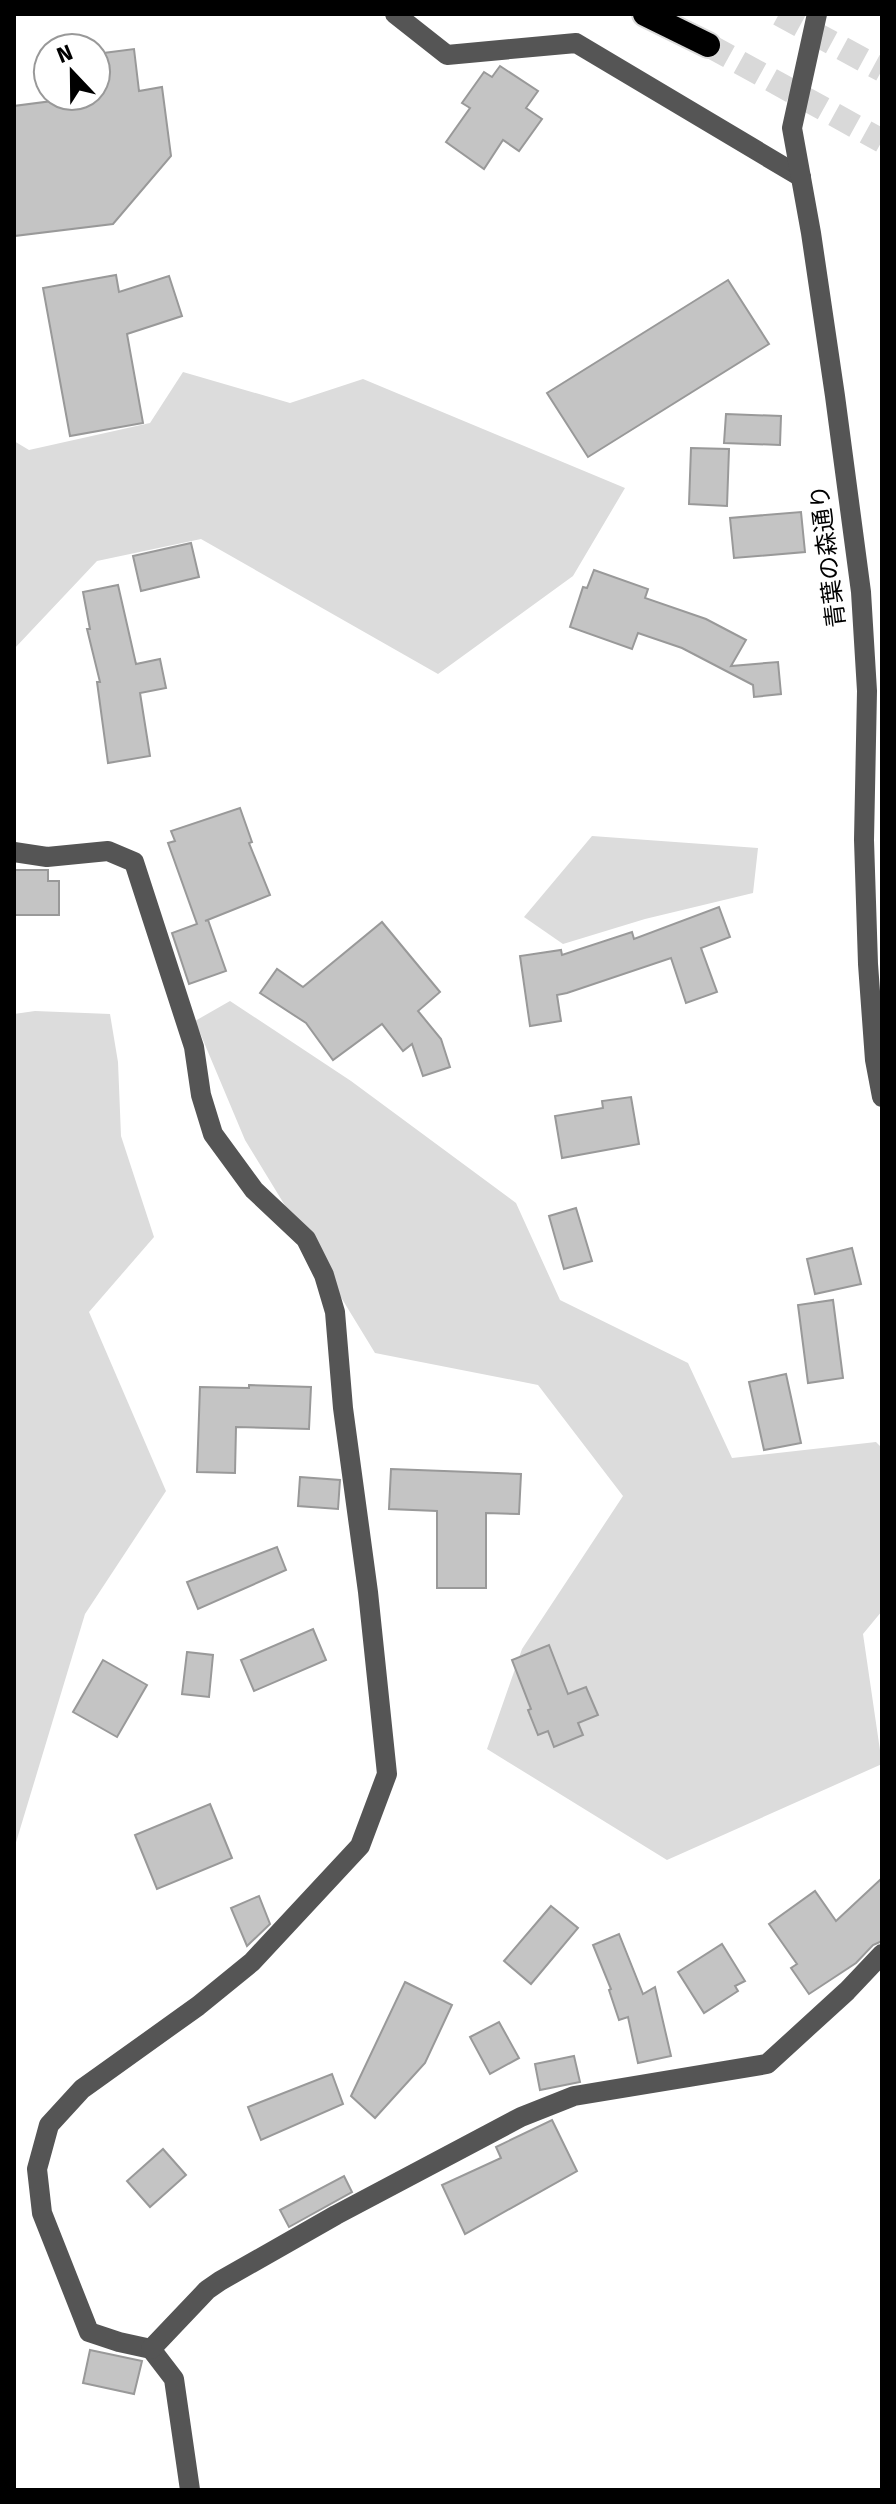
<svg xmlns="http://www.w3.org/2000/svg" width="896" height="2504" viewBox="0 0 896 2504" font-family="'Fira Sans','Noto Sans JP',sans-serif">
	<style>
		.green { fill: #dcdcdc }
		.building { fill: #c4c4c4; stroke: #999; stroke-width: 2 }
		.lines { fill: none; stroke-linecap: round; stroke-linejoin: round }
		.highway-tunnel { stroke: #d9d9d9; stroke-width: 24; stroke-dasharray: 24 12; stroke-linecap: butt }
		.highway-casing { stroke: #dbdbdb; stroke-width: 28 }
		.minor { stroke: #555; stroke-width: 20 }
		.highway { stroke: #000; stroke-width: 24 }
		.labels { text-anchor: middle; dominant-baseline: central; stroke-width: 7; stroke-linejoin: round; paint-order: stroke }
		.street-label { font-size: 24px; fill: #000; stroke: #fff }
	</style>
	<rect width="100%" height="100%" fill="#fff"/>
	<g class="green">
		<path d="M 183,372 L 290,403 L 363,379 L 625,488 L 573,576 L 438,674 L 201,539 L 97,561 L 14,649 L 14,441 L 29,450 L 150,423 Z"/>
		<path d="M 592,836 L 758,848 L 753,893 L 645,919 L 563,944 L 524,917 Z"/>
		<path d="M 230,1001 L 351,1081 L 516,1203 L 560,1300 L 688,1363 L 732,1458 L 876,1442 L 882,1448 L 882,1611 L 863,1634 L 882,1764 L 667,1860 L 487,1749 L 522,1649 L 623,1496 L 538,1385 L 375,1353 L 245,1140 L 195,1021 Z"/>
		<path d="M 35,1011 L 110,1014 L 118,1062 L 121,1136 L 154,1237 L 89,1312 L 166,1491 L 85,1614 L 14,1849 L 14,1014 Z"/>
	</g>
	<g class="building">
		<path d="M 134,49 L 139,91 L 162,87 L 171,156 L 113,224 L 14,236 L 14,106 L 75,98 L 75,96 L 96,96 L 96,54 Z"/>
		<path d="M 500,66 L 538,91 L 526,108 L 542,119 L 519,151 L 503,140 L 484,169 L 446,142 L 470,108 L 462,103 L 484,72 L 492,77 Z"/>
		<path d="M 116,275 L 119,292 L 169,276 L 182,316 L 127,334 L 143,423 L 70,436 L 43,288 Z"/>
		<path d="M 728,280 L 769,344 L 588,457 L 547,393 Z"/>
		<path d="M 726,414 L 781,416 L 780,445 L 724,443 Z"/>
		<path d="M 691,448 L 729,449 L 727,506 L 689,504 Z"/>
		<path d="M 801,512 L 805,552 L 734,558 L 730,518 Z"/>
		<path d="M 191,543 L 199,577 L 141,591 L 133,556 Z"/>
		<path d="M 594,570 L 648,589 L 645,598 L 706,619 L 746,640 L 731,666 L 778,662 L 781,694 L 754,697 L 753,685 L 682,648 L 638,633 L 632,649 L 570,627 L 583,587 L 587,588 Z"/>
		<path d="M 118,585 L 136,664 L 160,659 L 166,688 L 140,693 L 150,756 L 108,763 L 97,682 L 100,682 L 87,629 L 90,629 L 83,592 Z"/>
		<path d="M 240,808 L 252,842 L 249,843 L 270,895 L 205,921 L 208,920 L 226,971 L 189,984 L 172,933 L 197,924 L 168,843 L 175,841 L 171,831 Z"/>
		<path d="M 14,870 L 48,870 L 48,881 L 59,881 L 59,915 L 14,915 Z"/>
		<path d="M 719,907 L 730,937 L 701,948 L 717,992 L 686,1003 L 671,958 L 567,993 L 557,995 L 561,1021 L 530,1026 L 520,956 L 561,950 L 562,955 L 632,932 L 634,939 Z"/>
		<path d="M 382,922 L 440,992 L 418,1011 L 441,1039 L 450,1067 L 423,1076 L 412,1044 L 403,1051 L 382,1024 L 333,1060 L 306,1023 L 260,993 L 277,969 L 303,987 Z"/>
		<path d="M 631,1097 L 639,1144 L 562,1158 L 555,1116 L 603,1108 L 602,1101 Z"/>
		<path d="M 576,1208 L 592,1261 L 564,1269 L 549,1216 Z"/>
		<path d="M 852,1248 L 861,1284 L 815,1294 L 807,1259 Z"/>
		<path d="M 833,1300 L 843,1378 L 808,1383 L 798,1305 Z"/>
		<path d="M 786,1374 L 801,1443 L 764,1450 L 749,1382 Z"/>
		<path d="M 249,1385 L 311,1387 L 309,1429 L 236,1427 L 235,1473 L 197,1472 L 200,1387 L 249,1388 Z"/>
		<path d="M 391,1469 L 521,1474 L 519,1514 L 486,1513 L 486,1588 L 437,1588 L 437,1511 L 389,1509 Z"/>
		<path d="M 300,1477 L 340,1480 L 338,1509 L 298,1506 Z"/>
		<path d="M 277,1547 L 286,1570 L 198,1609 L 187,1582 Z"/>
		<path d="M 313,1629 L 326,1660 L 254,1691 L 241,1660 Z"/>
		<path d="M 549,1645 L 568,1694 L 586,1687 L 598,1715 L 578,1723 L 583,1735 L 554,1747 L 548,1731 L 538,1735 L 528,1710 L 531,1709 L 512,1660 Z"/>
		<path d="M 187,1652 L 213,1655 L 209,1697 L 182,1694 Z"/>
		<path d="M 103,1660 L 147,1685 L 117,1737 L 73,1712 Z"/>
		<path d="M 210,1804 L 232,1858 L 157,1889 L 135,1835 Z"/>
		<path d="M 882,1878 L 882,1941 L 873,1945 L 856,1963 L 809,1994 L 791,1968 L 797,1964 L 769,1924 L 815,1891 L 836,1921 Z"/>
		<path d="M 259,1896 L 270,1924 L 247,1946 L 231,1908 Z"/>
		<path d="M 551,1906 L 578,1928 L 531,1984 L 504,1961 Z"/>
		<path d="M 619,1934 L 643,1994 L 655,1987 L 671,2056 L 638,2063 L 628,2017 L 619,2020 L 609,1990 L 611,1989 L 593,1945 Z"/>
		<path d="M 722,1944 L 745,1981 L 735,1986 L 738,1991 L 704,2013 L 678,1972 Z"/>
		<path d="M 405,1982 L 452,2005 L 425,2063 L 375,2118 L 351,2096 Z"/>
		<path d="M 499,2022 L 519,2058 L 490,2074 L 470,2037 Z"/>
		<path d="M 574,2056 L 580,2082 L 540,2090 L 535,2064 Z"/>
		<path d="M 332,2074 L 343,2104 L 261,2140 L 248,2107 Z"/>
		<path d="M 552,2120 L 577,2171 L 465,2234 L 442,2185 L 501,2158 L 496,2147 Z"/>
		<path d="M 163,2149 L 186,2175 L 150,2207 L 127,2181 Z"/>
		<path d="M 344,2176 L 352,2192 L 289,2227 L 280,2210 Z"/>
		<path d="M 90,2350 L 142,2361 L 134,2394 L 83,2383 Z"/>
	</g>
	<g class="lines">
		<g class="highway-tunnel">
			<path d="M 779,14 L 882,70"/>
			<path d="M 708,45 L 882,141"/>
		</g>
		<defs>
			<path id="highway" d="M 645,14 L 708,45"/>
		</defs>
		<use href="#highway" class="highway-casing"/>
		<g class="minor">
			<path d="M 395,14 L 447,55 L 576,43 L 801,177"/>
			<path d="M 817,14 L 792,128 L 811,233 L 835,396 L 861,592 L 867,691 L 864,840 L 868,964 L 875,1060 L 882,1097"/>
			<path d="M 14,852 L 47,857 L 108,851 L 134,862 L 194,1047 L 201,1095 L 213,1134 L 254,1190 L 306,1239 L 324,1275 L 335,1312 L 343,1408 L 368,1592 L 387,1774 L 360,1846 L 252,1962 L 198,2006 L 82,2089 L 49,2125 L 37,2169 L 42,2213 L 89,2332 L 119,2342 L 151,2349 L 174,2379 L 190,2490"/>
			<path d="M 151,2349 L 207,2290 L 220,2281 L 336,2215 L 521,2117 L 574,2096 L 767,2064 L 847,1991 L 882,1954"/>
		</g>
		<use href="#highway" class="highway"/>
	</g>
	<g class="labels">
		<g class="street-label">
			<text transform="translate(828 556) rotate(-97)">青葉の森通り</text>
		</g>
	</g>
	<rect width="896" height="2504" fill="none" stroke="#000000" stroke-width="32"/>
	<g transform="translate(72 72) rotate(338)"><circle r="38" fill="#ffffff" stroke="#999999" stroke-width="2"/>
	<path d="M0-6L14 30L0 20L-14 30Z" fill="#000000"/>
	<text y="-12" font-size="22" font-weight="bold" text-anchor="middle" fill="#000000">N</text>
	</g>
</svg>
